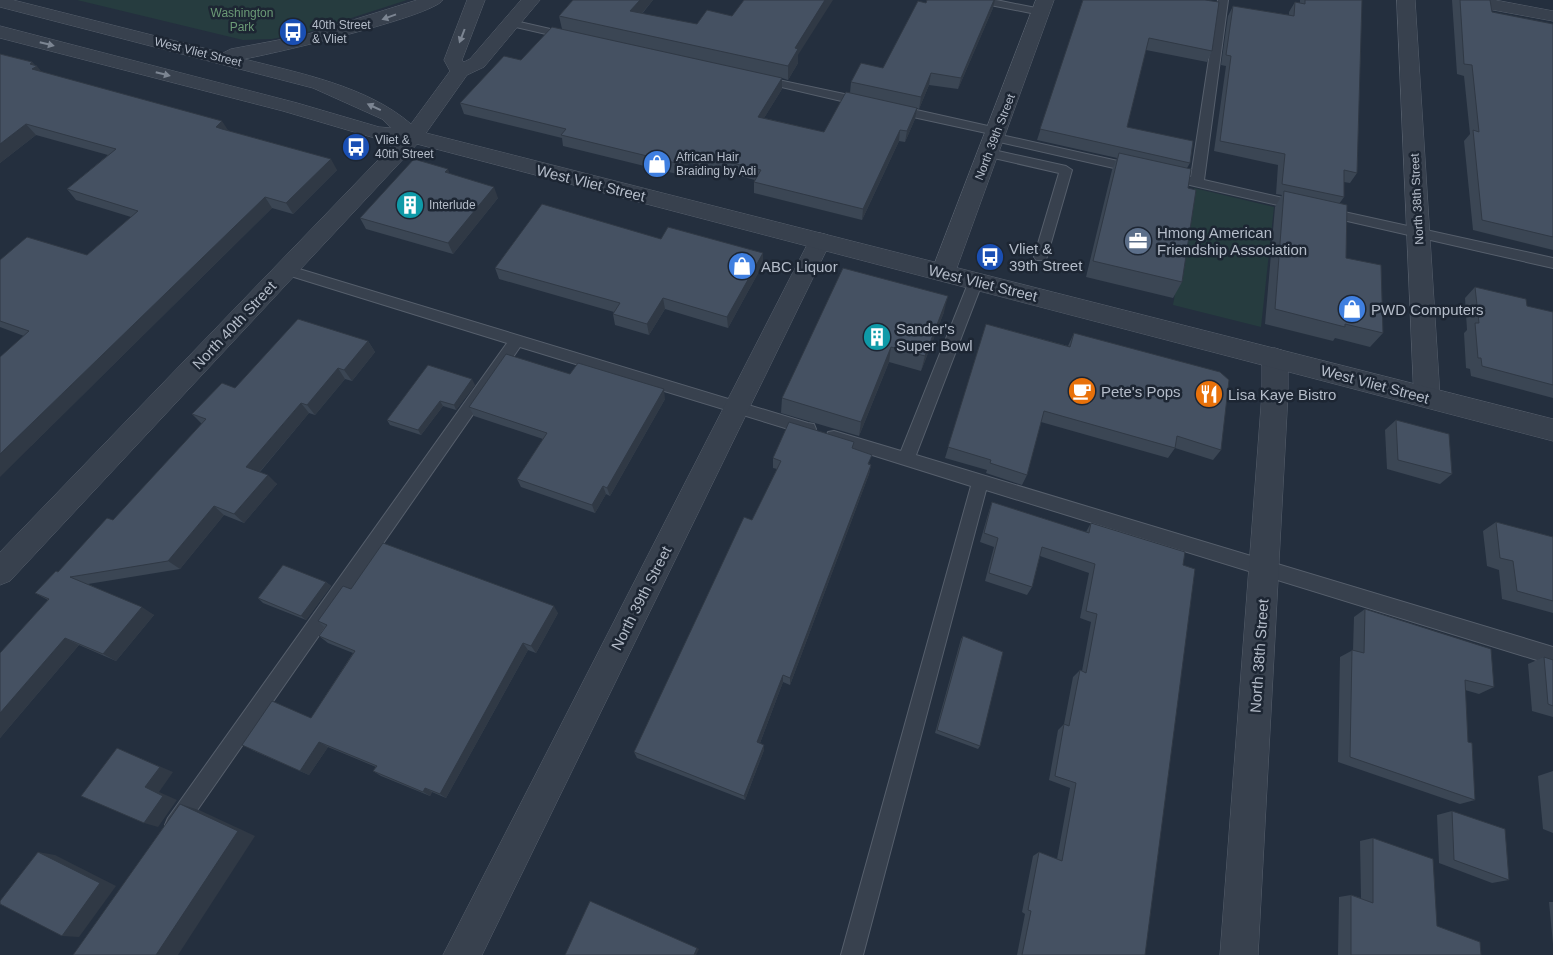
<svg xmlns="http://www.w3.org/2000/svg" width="1553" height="955" viewBox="0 0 1553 955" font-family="Helvetica,sans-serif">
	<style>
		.green { fill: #263c3f }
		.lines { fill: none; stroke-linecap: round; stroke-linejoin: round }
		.service-casing { stroke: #565f6c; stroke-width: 2 }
		.minor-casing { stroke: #565f6c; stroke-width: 1 }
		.tertiary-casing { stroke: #565f6c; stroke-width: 1 }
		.service { fill: #38414e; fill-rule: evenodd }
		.minor { fill: #38414e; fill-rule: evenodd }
		.tertiary { fill: #38414e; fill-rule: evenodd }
		.wall { fill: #3b4654 }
		.shaded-wall { fill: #303945 }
		.building { fill: #455162; stroke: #303945 }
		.oneway { fill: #7c8592 }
		.labels { text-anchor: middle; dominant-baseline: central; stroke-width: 5; stroke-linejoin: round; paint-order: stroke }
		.far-park-label { font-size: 12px; fill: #6b9a76; stroke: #1d2633 }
		.far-poi-label { font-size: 12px; fill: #b4bcc9; stroke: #1d2633; text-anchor: start }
		.far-street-label { font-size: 12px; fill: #b4bcc9; stroke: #1d2633 }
		.street-label { font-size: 15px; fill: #b4bcc9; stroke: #1d2633 }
		.poi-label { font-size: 15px; fill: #b4bcc9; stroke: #1d2633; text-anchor: start }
	</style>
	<rect width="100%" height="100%" fill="#242f3e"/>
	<g class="green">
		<path d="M 77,0 L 407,0 L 308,32 L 272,39 L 243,40 Z"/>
		<path d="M 1194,188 L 1274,207 L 1261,327 L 1173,305 Z"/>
	</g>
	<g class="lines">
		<defs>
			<g id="service">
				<path d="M 975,0 L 996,0 L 1041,9 L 1046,12 L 1041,15 L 980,3 Z"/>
				<path d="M 1218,0 L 1228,0 L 1204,180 L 1305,203 L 1306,206 L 1305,209 L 1300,210 L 1168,180 L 1162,176 L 1168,172 L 1191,177 Z"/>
				<path d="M 511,20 L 572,34 L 573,36 L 568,39 L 507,25 L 506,23 Z"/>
				<path d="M 760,76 L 863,98 L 869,102 L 863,106 L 756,81 L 756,77 Z"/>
				<path d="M 894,105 L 997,128 L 1001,129 L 1001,135 L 1136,165 L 1142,169 L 1136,173 L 995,141 L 991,140 L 991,134 L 890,112 L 890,106 Z"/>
				<path d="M 989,149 L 1066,166 L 1072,170 L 1046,260 L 1036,260 L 1034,257 L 1059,173 L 985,156 L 983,153 Z"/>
				<path d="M 1326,208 L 1553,258 L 1553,268 L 1321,215 L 1319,212 L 1321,209 Z"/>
				<path d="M 286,265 L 808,423 L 814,424 L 816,429 L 814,434 L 808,435 L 520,347 L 182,832 L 175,835 L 168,832 L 165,825 L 168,818 L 507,343 L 281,273 L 279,270 L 281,267 Z"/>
				<path d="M 976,276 L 983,281 L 916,455 L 1553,647 L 1553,665 L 986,490 L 863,955 L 841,955 L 971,486 L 834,443 L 828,442 L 826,437 L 828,432 L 834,431 L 901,451 L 969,281 Z"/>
			</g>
			<g id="minor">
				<path d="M 1036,0 L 1054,0 L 955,273 L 951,279 L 943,281 L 935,279 L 931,273 Z"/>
				<path d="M 1397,0 L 1415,0 L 1440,397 L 1436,404 L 1427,407 L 1418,404 L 1414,397 Z"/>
				<path d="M 1457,0 L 1495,0 L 1553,11 L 1553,21 L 1466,5 L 1460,4 Z"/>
				<path d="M 413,129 L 420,131 L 423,136 L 420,141 L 10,581 L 0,585 L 0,552 L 406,131 Z"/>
				<path d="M 820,233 L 828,235 L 831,241 L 482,955 L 443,955 L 809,241 L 812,235 Z"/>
				<path d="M 1275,348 L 1284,351 L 1288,358 L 1288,393 L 1258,955 L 1220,955 L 1262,393 L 1262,358 L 1266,351 Z"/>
			</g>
			<path id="tertiary" d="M 0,0 L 13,0 L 223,53 L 231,49 L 305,35 L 417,0 L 443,0 C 431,17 272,54 244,59 C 299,73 367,86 411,124 L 450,71 L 444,60 L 467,0 L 485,0 L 462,60 L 464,62 L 470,59 L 521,0 L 540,0 L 484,67 L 467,75 L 426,133 L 1553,419 L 1553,441 L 413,143 L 378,139 L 283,111 L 0,38 L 0,26 L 297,103 L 379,127 L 391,128 L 382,119 L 313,88 L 0,7 Z"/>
		</defs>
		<use href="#service" class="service-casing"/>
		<use href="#minor" class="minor-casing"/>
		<use href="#tertiary" class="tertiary-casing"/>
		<use href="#service" class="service"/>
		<use href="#minor" class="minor"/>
		<use href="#tertiary" class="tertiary"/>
	</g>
	<g class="wall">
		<path d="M 573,0 L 653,0 L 642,14 L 798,55 L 798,63 L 788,80 L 782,78 L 782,89 L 764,118 L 824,132 L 850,93 L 851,82 L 883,68 L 926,3 L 993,8 L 958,89 L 929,85 L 919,109 L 917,108 L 915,119 L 905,142 L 899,141 L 862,220 L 754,193 L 754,182 L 755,180 L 689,163 L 681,175 L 563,146 L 562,138 L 464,114 L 460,103 L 521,60 L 562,29 L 559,16 Z"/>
		<path d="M 1083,0 L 1212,51 L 1207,62 L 1146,50 L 1127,127 L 1190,163 L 1187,168 L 1188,188 L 1182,282 L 1173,298 L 1086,277 L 1112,170 L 1117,158 L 1037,140 Z"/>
		<path d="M 1300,0 L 1362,0 L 1357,173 L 1350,183 L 1344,182 L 1344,197 L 1339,204 L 1346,258 L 1383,333 L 1370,347 L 1335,338 L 1333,341 L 1265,324 L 1275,207 L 1282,195 L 1276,194 L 1278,165 L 1214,151 L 1226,66 L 1221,65 L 1228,16 L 1233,6 L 1289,15 L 1289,12 L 1295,2 L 1300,3 Z"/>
		<path d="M 1452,0 L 1490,0 L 1492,12 L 1553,24 L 1553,250 L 1473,230 L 1464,141 L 1470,134 L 1464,76 L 1457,74 Z"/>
		<path d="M 0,54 L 32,62 L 41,72 L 229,131 L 337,170 L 293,214 L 272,208 L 31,446 L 24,336 L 0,327 L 0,260 L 87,255 L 131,217 L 76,200 L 67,189 L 108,155 L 36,135 L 0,163 Z"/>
		<path d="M 450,174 L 498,198 L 453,254 L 366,229 L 360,218 Z"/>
		<path d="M 661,239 L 763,264 L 728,328 L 665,309 L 649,335 L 615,325 L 613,314 L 614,312 L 499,279 L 495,268 Z"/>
		<path d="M 1475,287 L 1527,306 L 1553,312 L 1553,398 L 1471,376 L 1470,369 L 1466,368 L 1464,333 L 1467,330 L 1465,298 Z"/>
		<path d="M 944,312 L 921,371 L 889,362 L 859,436 L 781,413 L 782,398 Z"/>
		<path d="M 986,324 L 1068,346 L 1074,333 L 1221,450 L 1213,460 L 1175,448 L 1168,458 L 1041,422 L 1027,475 L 1022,485 L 986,473 L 987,470 L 945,458 Z"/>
		<path d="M 368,341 L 375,352 L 352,381 L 345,379 L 315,415 L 309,413 L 260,472 L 277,484 L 244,523 L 224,515 L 180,569 L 88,584 L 154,615 L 116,661 L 79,645 L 0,738 L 0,653 L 48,600 L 35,593 L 113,520 L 202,424 L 192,414 L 235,388 Z"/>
		<path d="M 475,385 L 456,410 L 443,406 L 421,435 L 390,425 L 387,420 Z"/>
		<path d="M 665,399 L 610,496 L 606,494 L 595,513 L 521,487 L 517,479 L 543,439 L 474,416 L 469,407 Z"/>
		<path d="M 1396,420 L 1452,474 L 1440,484 L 1387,469 L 1385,430 Z"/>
		<path d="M 853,449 L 871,465 L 869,474 L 790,685 L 783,682 L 760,743 L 764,750 L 745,800 L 637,758 L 634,752 L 752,520 L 777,469 L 773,468 L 773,458 Z"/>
		<path d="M 992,502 L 1086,532 L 1091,523 L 1183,565 L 1145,955 L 1017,955 L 1025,914 L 1022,912 L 1033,856 L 1039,852 L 1057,859 L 1070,788 L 1049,780 L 1058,730 L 1064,724 L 1073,677 L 1080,670 L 1082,671 L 1091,622 L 1080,618 L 1089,573 L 1040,556 L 1032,587 L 1027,595 L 985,581 L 994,547 L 980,542 L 989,511 Z"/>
		<path d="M 1496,522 L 1553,537 L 1553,613 L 1502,599 L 1499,570 L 1487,566 L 1483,531 Z"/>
		<path d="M 326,582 L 331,586 L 306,620 L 263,603 L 258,598 Z"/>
		<path d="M 351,589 L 558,613 L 536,653 L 528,650 L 446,798 L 432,792 L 430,796 L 381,776 L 373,771 L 376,767 L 328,747 L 309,775 L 252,750 L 311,718 L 353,653 L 328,643 L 319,636 L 325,628 L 318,621 Z"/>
		<path d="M 1365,609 L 1494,687 L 1479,694 L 1465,690 L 1468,742 L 1475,800 L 1460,804 L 1338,762 L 1340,657 L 1353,650 L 1354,617 Z"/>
		<path d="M 963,636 L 980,746 L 978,749 L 935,733 L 961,639 Z"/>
		<path d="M 1544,657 L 1553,660 L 1553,717 L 1532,711 L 1528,664 Z"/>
		<path d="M 1553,771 L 1553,833 L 1543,829 L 1538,776 Z"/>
		<path d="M 1452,811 L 1509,880 L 1492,883 L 1439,863 L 1437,815 Z"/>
		<path d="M 1373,838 L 1437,926 L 1481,955 L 1338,955 L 1339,897 L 1351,895 L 1361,898 L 1360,841 Z"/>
		<path d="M 1549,902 L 1553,902 L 1553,944 Z"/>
	</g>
	<g class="shaded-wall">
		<path d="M 640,0 L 653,0 L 632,25 L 630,11 Z"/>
		<path d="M 825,0 L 833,0 L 798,55 L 798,63 L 788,80 L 788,66 L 795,48 Z"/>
		<path d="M 994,0 L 995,0 L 993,8 L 958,89 L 961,78 Z"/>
		<path d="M 32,62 L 36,67 L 37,66 L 46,77 L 32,69 L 30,64 Z"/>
		<path d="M 931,73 L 929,85 L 919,109 L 921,97 Z"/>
		<path d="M 782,78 L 782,89 L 758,128 L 758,117 Z"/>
		<path d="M 917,108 L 915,119 L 905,142 L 907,131 Z"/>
		<path d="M 222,121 L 230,133 L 216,127 Z"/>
		<path d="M 26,124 L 36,135 L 0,163 L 0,144 Z"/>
		<path d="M 900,130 L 899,141 L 862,220 L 863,209 Z"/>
		<path d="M 687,152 L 689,163 L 681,175 L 680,164 Z"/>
		<path d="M 331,159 L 337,170 L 293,214 L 286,203 Z"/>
		<path d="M 448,169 L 452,180 L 445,172 Z"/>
		<path d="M 494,187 L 498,198 L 453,254 L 448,243 Z"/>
		<path d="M 265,197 L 272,208 L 0,477 L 0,454 Z"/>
		<path d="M 763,253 L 763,264 L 728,328 L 727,317 Z"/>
		<path d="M 948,296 L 944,312 L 921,371 L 925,356 Z"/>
		<path d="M 663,298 L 665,309 L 649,335 L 647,324 Z"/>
		<path d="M 368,341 L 375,352 L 352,381 L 344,370 Z"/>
		<path d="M 891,347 L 889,362 L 859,436 L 861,422 Z"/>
		<path d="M 338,368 L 345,379 L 315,415 L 307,405 Z"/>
		<path d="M 472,379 L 475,385 L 456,410 L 454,405 Z"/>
		<path d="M 664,389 L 665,399 L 610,496 L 607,488 Z"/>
		<path d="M 440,401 L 443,406 L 421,435 L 418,430 Z"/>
		<path d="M 301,403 L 309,413 L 256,476 L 246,467 Z"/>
		<path d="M 871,465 L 869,474 L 790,685 L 790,678 Z"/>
		<path d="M 268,475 L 277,484 L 244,523 L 234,514 Z"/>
		<path d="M 603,486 L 606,494 L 595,513 L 592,505 Z"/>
		<path d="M 214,506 L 224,515 L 180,569 L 168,561 Z"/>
		<path d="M 326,582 L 331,586 L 306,620 L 301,616 Z"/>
		<path d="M 554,606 L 558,613 L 536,653 L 531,646 Z"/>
		<path d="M 142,607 L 154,615 L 116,661 L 103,654 Z"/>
		<path d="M 65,638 L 79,645 L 0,738 L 0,713 Z"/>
		<path d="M 523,643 L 528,650 L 446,798 L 440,794 Z"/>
		<path d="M 783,675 L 783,682 L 758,748 L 757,742 Z"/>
		<path d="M 319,742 L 328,747 L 309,775 L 300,771 Z"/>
		<path d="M 764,745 L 764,750 L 745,800 L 744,796 Z"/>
		<path d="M 117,748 L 173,772 L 159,792 L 177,800 L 158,827 L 144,823 L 145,787 Z"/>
		<path d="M 425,788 L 432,792 L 430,796 L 423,792 Z"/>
		<path d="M 180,804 L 199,810 L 255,836 L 178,955 L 156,955 Z"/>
		<path d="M 38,852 L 55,855 L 116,886 L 79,937 L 62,936 Z"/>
		<path d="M 697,948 L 699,949 L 696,955 L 694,955 Z"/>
	</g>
	<g class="building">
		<path d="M 573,0 L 640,0 L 630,11 L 697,24 L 707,10 L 732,16 L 744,0 L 825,0 L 795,48 L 798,49 L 788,66 L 559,16 Z"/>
		<path d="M 927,0 L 994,0 L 961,78 L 931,73 L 921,97 L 851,82 L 861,63 L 883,68 L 918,1 L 926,3 Z"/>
		<path d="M 1083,0 L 1205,0 L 1219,2 L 1212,51 L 1149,38 L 1127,127 L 1193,141 L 1190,163 L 1040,129 Z"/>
		<path d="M 1305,0 L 1362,0 L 1357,173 L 1344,170 L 1344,197 L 1282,184 L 1285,154 L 1220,141 L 1231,56 L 1226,55 L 1233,6 L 1294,16 L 1295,2 L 1305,4 Z"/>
		<path d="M 1460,0 L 1490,0 L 1492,12 L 1553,24 L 1553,237 L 1482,220 L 1473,130 L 1479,132 L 1472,65 L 1464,64 Z"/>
		<path d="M 552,27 L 782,78 L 758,117 L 824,132 L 846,92 L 917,108 L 907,131 L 900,130 L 863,209 L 754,182 L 761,170 L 687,152 L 680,164 L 561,135 L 566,129 L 460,103 L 504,56 L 521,60 Z"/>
		<path d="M 0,54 L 32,62 L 30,64 L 37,66 L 32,69 L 222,121 L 216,127 L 222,129 L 331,159 L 286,203 L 265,197 L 0,454 L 0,357 L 29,331 L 0,321 L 0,260 L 27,237 L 87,255 L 138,211 L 67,189 L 116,149 L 26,124 L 0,144 Z"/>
		<path d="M 1119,153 L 1191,169 L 1188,188 L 1196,190 L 1182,282 L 1093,261 Z"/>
		<path d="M 414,159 L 448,169 L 445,172 L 494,187 L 448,243 L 360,218 Z"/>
		<path d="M 1284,191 L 1347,205 L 1346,258 L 1381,265 L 1383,333 L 1345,324 L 1345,327 L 1275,309 Z"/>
		<path d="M 542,204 L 661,239 L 668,227 L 763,253 L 727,317 L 663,298 L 647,324 L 613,314 L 620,303 L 495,268 Z"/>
		<path d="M 843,268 L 948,296 L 925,356 L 891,347 L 861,422 L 782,398 Z"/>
		<path d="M 1475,287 L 1526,299 L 1527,306 L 1553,312 L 1553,385 L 1482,366 L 1481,358 L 1478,358 L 1475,323 L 1479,323 Z"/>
		<path d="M 298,319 L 368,341 L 344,370 L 338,368 L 307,405 L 301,403 L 246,467 L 268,475 L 234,514 L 214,506 L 168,561 L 70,577 L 142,607 L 103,654 L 65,638 L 0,713 L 0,653 L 49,599 L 35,593 L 56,571 L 58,572 L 107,518 L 113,520 L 206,419 L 192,414 L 222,383 L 235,388 Z"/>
		<path d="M 986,324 L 1070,347 L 1074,333 L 1220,372 L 1229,380 L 1221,450 L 1177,436 L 1175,448 L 1044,411 L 1027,475 L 990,463 L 991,460 L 948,447 Z"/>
		<path d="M 506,354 L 570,374 L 578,363 L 664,389 L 607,488 L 603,486 L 592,505 L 517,479 L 547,433 L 469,407 Z"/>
		<path d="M 428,365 L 472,379 L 454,405 L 440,401 L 418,430 L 387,420 Z"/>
		<path d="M 1396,420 L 1449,434 L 1452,474 L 1398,460 Z"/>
		<path d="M 789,422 L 854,442 L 852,448 L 872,455 L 868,464 L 871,465 L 790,678 L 783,675 L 757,742 L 764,745 L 744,796 L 634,752 L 744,517 L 752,520 L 781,461 L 773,458 Z"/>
		<path d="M 992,502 L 1089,533 L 1091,523 L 1185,552 L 1183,565 L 1195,569 L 1145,955 L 1022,955 L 1031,911 L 1028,910 L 1039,852 L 1062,861 L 1076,783 L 1055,776 L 1064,724 L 1069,726 L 1080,670 L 1086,673 L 1097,614 L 1086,611 L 1095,564 L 1042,547 L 1032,587 L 989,573 L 998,538 L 984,533 Z"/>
		<path d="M 1496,522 L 1553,537 L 1553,601 L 1517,591 L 1513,561 L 1500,558 Z"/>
		<path d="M 383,543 L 554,606 L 531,646 L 523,643 L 440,794 L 425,788 L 423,792 L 373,771 L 377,766 L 319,742 L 300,771 L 242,745 L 272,701 L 311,718 L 355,651 L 319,636 L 327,625 L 318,621 L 343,586 L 351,589 Z"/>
		<path d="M 283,565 L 326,582 L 301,616 L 258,598 Z"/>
		<path d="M 1365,609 L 1491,649 L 1494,687 L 1465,680 L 1468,742 L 1472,743 L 1475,800 L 1350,757 L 1352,650 L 1364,653 Z"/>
		<path d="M 963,636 L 1003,652 L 980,746 L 937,730 Z"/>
		<path d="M 1544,657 L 1553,660 L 1553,706 L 1548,704 Z"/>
		<path d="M 117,748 L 160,767 L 145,787 L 163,796 L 144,823 L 81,796 Z"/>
		<path d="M 180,804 L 238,831 L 156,955 L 73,955 Z"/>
		<path d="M 1452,811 L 1505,829 L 1509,880 L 1454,860 Z"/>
		<path d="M 1373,838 L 1433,859 L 1437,926 L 1480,942 L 1481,955 L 1351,955 L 1351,895 L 1373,903 Z"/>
		<path d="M 38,852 L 100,883 L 62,936 L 0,904 L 0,901 Z"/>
		<path d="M 590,901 L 697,948 L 694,955 L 565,955 Z"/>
	</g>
	<defs><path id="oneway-solid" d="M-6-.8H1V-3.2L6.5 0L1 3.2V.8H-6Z" transform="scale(1.25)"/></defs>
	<g class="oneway">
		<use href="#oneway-solid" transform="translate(389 17) rotate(160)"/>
		<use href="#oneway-solid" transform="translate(462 36) rotate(111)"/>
		<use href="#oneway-solid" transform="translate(47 44) rotate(14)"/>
		<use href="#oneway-solid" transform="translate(163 74) rotate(14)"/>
		<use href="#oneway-solid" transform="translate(374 107) rotate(-155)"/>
	</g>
	<defs>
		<symbol id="bus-disc" viewBox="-11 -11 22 22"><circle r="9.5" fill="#1a4fb4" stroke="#1d2633"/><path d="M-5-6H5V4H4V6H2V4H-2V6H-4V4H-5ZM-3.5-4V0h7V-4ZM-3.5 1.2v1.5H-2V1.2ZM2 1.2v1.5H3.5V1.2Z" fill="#fff"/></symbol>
		<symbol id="shop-disc" viewBox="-11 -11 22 22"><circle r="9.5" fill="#3f7fe0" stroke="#1d2633"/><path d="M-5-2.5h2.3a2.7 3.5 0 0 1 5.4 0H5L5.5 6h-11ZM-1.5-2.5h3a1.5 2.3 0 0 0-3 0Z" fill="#fff"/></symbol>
		<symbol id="building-disc" viewBox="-11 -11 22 22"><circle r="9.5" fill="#0f9aa8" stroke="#1d2633"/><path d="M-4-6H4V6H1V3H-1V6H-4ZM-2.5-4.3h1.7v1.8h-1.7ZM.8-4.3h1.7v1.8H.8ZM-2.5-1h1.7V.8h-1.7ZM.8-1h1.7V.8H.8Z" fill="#fff"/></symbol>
		<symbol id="office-disc" viewBox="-11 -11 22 22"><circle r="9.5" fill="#5c6f8a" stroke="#1d2633"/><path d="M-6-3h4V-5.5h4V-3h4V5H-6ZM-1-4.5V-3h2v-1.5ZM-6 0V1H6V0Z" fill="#fff"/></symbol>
		<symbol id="cafe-disc" viewBox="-11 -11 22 22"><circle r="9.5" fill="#e8710a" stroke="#1d2633"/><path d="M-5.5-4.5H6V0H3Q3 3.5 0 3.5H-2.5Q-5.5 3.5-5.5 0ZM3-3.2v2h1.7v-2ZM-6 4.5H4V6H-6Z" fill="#fff"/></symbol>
		<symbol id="restaurant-disc" viewBox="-11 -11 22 22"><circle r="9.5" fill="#e8710a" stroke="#1d2633"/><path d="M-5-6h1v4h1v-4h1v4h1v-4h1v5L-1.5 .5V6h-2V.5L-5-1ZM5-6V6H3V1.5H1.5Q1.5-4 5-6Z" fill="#fff"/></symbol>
	</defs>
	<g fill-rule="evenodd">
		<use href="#bus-disc" x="277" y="16" width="32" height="32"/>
		<use href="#bus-disc" x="340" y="131" width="32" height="32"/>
		<use href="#shop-disc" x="641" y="148" width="32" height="32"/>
		<use href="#building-disc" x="394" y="189" width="32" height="32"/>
		<use href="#office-disc" x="1122" y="225" width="32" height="32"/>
		<use href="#bus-disc" x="974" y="241" width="32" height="32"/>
		<use href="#shop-disc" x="726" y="250" width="32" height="32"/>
		<use href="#shop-disc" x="1336" y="293" width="32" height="32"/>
		<use href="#building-disc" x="861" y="321" width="32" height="32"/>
		<use href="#cafe-disc" x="1066" y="375" width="32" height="32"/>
		<use href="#restaurant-disc" x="1193" y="378" width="32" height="32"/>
	</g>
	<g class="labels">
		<g class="far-park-label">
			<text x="242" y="13">Washington<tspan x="242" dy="14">Park</tspan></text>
		</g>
		<g class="far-poi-label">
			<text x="312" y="25">40th Street<tspan x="312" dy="14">&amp; Vliet</tspan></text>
			<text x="375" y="140">Vliet &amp;<tspan x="375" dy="14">40th Street</tspan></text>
			<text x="676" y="157">African Hair<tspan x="676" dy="14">Braiding by Adi</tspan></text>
			<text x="429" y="205">Interlude</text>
		</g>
		<g class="far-street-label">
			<text transform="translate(198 52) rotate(14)">West Vliet Street</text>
			<text transform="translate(995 137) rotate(-69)">North 39th Street</text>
			<text transform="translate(1417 199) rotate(-93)">North 38th Street</text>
		</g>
		<g class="street-label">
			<text transform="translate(591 183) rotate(14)">West Vliet Street</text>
			<text transform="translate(983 283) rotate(14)">West Vliet Street</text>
			<text transform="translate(234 325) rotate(-47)">North 40th Street</text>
			<text transform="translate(1375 384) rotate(15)">West Vliet Street</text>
			<text transform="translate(641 598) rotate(-63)">North 39th Street</text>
			<text transform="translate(1259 656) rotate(-86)">North 38th Street</text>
		</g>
		<g class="poi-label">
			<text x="1157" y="232">Hmong American<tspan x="1157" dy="17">Friendship Association</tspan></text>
			<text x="1009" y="248">Vliet &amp;<tspan x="1009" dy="17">39th Street</tspan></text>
			<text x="761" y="266">ABC Liquor</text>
			<text x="1371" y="309">PWD Computers</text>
			<text x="896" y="328">Sander's<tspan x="896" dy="17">Super Bowl</tspan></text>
			<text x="1101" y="391">Pete's Pops</text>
			<text x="1228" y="394">Lisa Kaye Bistro</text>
		</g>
	</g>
</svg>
